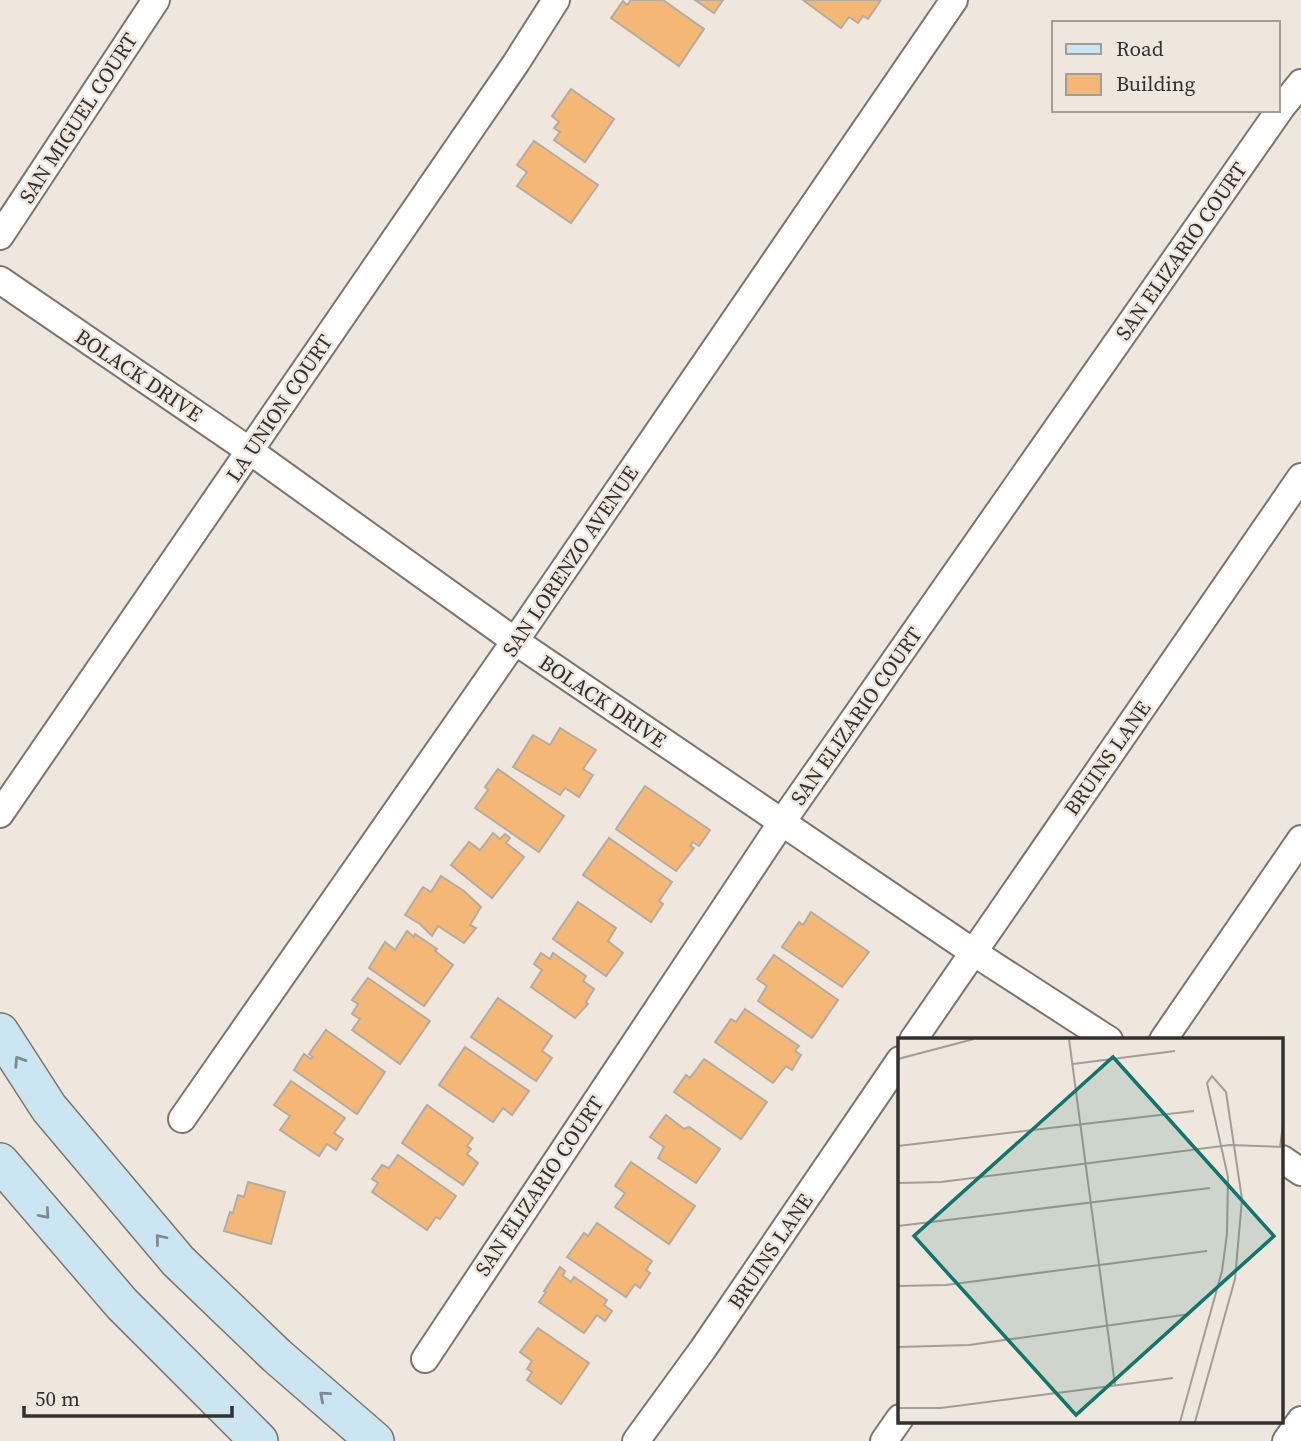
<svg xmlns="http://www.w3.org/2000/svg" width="1301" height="1441" viewBox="0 0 1301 1441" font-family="'Source Serif 4',serif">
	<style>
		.building { fill: #f4b776; stroke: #b4aca3; stroke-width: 2 }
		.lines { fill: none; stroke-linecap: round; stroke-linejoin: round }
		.street-casing { stroke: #7d756d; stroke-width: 30 }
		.secondary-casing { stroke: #7d756d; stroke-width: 40 }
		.street { stroke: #fff; stroke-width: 26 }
		.secondary { stroke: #cbe5f2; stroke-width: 37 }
		.oneway { stroke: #808a90 }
		.labels { text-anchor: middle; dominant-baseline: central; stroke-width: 5; stroke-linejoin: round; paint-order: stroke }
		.street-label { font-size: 21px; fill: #34302d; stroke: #efe6dd }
		.inset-road { fill: none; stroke: #a49d97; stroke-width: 2 }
		.view { fill: #0f766e; fill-opacity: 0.15; stroke: #0f766e; stroke-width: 3.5 }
		.inset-edge { fill: none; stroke: #34302d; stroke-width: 3.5 }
	</style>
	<rect width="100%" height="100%" fill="#efe6dd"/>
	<g class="building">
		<path d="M 631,0 L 663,0 L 704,29 L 679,66 L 611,18 L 623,1 L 627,5 Z"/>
		<path d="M 695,0 L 723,0 L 714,13 Z"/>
		<path d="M 803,0 L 881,0 L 868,19 L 863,16 L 858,23 L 849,17 L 841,28 Z"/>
		<path d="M 571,89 L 614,119 L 585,162 L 554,140 L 560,132 L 554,128 L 559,122 L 552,116 Z"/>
		<path d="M 534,141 L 598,185 L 571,223 L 517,186 L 527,172 L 517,165 Z"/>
		<path d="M 560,728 L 596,750 L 583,769 L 593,775 L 579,797 L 565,788 L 560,795 L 513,767 L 533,735 L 550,745 Z"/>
		<path d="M 498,769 L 564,816 L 539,852 L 475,808 L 488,790 L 485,787 Z"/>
		<path d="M 645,786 L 710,830 L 699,846 L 693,842 L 690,846 L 694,848 L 676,871 L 616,829 Z"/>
		<path d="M 493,833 L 500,839 L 505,834 L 510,838 L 506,843 L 524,857 L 492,898 L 451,865 L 469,842 L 480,850 Z"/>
		<path d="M 609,838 L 672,882 L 659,901 L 663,904 L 651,922 L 583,875 Z"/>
		<path d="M 441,876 L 464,891 L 481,907 L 470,925 L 476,928 L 464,943 L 438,926 L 432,936 L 420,924 L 405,915 L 423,887 L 431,892 Z"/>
		<path d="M 578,902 L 616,928 L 608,941 L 623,953 L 606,976 L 553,939 Z"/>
		<path d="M 811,912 L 869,952 L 842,987 L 782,947 L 799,922 L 803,925 Z"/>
		<path d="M 407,931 L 414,937 L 415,934 L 437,949 L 435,951 L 453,965 L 424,1006 L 369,968 L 385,942 L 395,950 Z"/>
		<path d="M 541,953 L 550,959 L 553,953 L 586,976 L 583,981 L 594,989 L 586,1002 L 588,1004 L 575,1018 L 531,987 L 542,970 L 534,964 Z"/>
		<path d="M 774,955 L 838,1000 L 812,1038 L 758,1001 L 767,986 L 757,979 Z"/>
		<path d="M 368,978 L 430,1021 L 400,1064 L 352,1030 L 360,1019 L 352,1014 L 358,1004 L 352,1000 Z"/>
		<path d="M 498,998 L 552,1036 L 542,1051 L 552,1058 L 536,1081 L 471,1037 Z"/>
		<path d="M 745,1009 L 799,1046 L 795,1051 L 801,1055 L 792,1070 L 786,1066 L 773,1083 L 715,1042 L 731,1019 L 736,1022 Z"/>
		<path d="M 326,1030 L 385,1072 L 357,1114 L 294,1070 L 304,1054 L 311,1059 L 313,1057 L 309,1054 Z"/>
		<path d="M 465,1047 L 529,1091 L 512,1115 L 503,1108 L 493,1122 L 439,1085 Z"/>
		<path d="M 704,1059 L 767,1102 L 741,1139 L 674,1092 L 686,1075 L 690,1078 Z"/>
		<path d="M 291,1081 L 345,1118 L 334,1133 L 343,1139 L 336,1150 L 327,1144 L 319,1156 L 280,1130 L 290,1116 L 274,1105 Z"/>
		<path d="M 427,1105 L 473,1138 L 467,1146 L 471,1149 L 467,1154 L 478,1163 L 463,1185 L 402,1143 Z"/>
		<path d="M 666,1115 L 684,1129 L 689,1127 L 720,1149 L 696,1183 L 658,1158 L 664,1147 L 650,1137 Z"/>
		<path d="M 398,1155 L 456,1196 L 440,1219 L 436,1217 L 427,1230 L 372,1192 L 378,1183 L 372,1179 L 382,1165 L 389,1168 Z"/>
		<path d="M 631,1162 L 695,1206 L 669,1244 L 615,1207 L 625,1193 L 615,1186 Z"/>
		<path d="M 248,1182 L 285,1192 L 271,1244 L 224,1231 L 230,1212 L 233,1213 L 238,1195 L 244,1197 Z"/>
		<path d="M 597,1223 L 652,1261 L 646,1270 L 650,1273 L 640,1288 L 635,1284 L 626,1297 L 567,1257 L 584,1233 L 588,1236 Z"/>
		<path d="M 560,1267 L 565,1271 L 563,1276 L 571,1282 L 574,1277 L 607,1300 L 604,1305 L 612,1311 L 605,1321 L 597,1315 L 584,1333 L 539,1302 L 546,1292 L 544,1291 Z"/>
		<path d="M 538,1328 L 589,1363 L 561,1404 L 527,1380 L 532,1372 L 527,1369 L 532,1361 L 520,1352 Z"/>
	</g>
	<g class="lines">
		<defs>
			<g id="street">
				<path d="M 0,236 L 156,0"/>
				<path d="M 0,280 L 250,451 L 515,641 L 973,952 L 1109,1040"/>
				<path d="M 0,814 L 516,63 L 556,0"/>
				<path d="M 913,1040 L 1301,477"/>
				<path d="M 1163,1040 L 1301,839"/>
				<path d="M 182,1119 L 515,641 L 954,0"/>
				<path d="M 1282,1159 L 1301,1172"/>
				<path d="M 425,1359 L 782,822 L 1281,108 L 1301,83"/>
				<path d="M 636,1441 L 703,1349 L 900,1060"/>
				<path d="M 884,1441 L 900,1418"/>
				<path d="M 1286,1441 L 1301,1420"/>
			</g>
			<g id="secondary">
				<path d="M 0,1032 L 49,1108 L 178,1261 L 277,1356 L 375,1441"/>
				<path d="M 0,1162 L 122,1304 L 259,1441"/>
			</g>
		</defs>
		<use href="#street" class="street-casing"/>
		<use href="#secondary" class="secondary-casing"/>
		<use href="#street" class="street"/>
		<use href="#secondary" class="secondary"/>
	</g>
	<defs><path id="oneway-chevron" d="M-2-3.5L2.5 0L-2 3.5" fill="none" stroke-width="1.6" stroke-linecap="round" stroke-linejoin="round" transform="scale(1.75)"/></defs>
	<g class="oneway">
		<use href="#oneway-chevron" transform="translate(19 1061) rotate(-123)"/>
		<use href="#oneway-chevron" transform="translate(45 1214) rotate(49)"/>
		<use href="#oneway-chevron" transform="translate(160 1239) rotate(-130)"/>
		<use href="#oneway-chevron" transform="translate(324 1396) rotate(-139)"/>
	</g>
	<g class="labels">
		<g class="street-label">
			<text transform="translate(78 118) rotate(-57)">SAN MIGUEL COURT</text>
			<text transform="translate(1181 251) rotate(-55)">SAN ELIZARIO COURT</text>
			<text transform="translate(139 375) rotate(34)">BOLACK DRIVE</text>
			<text transform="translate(279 408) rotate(-56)">LA UNION COURT</text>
			<text transform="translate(570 561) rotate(-56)">SAN LORENZO AVENUE</text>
			<text transform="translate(603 701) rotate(34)">BOLACK DRIVE</text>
			<text transform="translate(856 716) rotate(-55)">SAN ELIZARIO COURT</text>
			<text transform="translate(1107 758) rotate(-55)">BRUINS LANE</text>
			<text transform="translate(539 1186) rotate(-56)">SAN ELIZARIO COURT</text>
			<text transform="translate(770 1251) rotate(-56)">BRUINS LANE</text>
		</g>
	</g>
	<g transform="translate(898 1038)">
		<rect width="385" height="385" fill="#efe6dd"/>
		<path class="inset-road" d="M 171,1 L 217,347M 0,21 L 76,1M 175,26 L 277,13M 0,108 L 296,73M 382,109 L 385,87M 0,145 L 43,144 L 332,107 L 385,109M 0,188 L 312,150M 0,248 L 48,247 L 309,213M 0,309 L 71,307 L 292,276M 0,370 L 43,370 L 275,340M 282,384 L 324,233 L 329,196 L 330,139 L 309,45 L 314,38 L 328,54 L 344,161 L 337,241 L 297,384"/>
		<path class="view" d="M 215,19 L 376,198 L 178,377 L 16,198 Z"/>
		<rect width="385" height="385" class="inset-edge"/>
	</g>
	<rect x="1052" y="21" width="228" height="91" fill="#efe6dd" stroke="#a49d97" stroke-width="2"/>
	<rect x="1066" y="44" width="35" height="10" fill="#cbe5f2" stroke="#a49d97" stroke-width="2"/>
	<text x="1116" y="56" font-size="21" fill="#34302d">Road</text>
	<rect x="1066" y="74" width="35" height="21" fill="#f4b776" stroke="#a49d97" stroke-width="2"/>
	<text x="1116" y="91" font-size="21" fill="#34302d">Building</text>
	<path d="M24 1406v10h208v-10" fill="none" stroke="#34302d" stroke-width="3.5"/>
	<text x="35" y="1406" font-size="21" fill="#34302d" stroke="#efe6dd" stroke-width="5" paint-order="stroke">50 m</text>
</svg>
